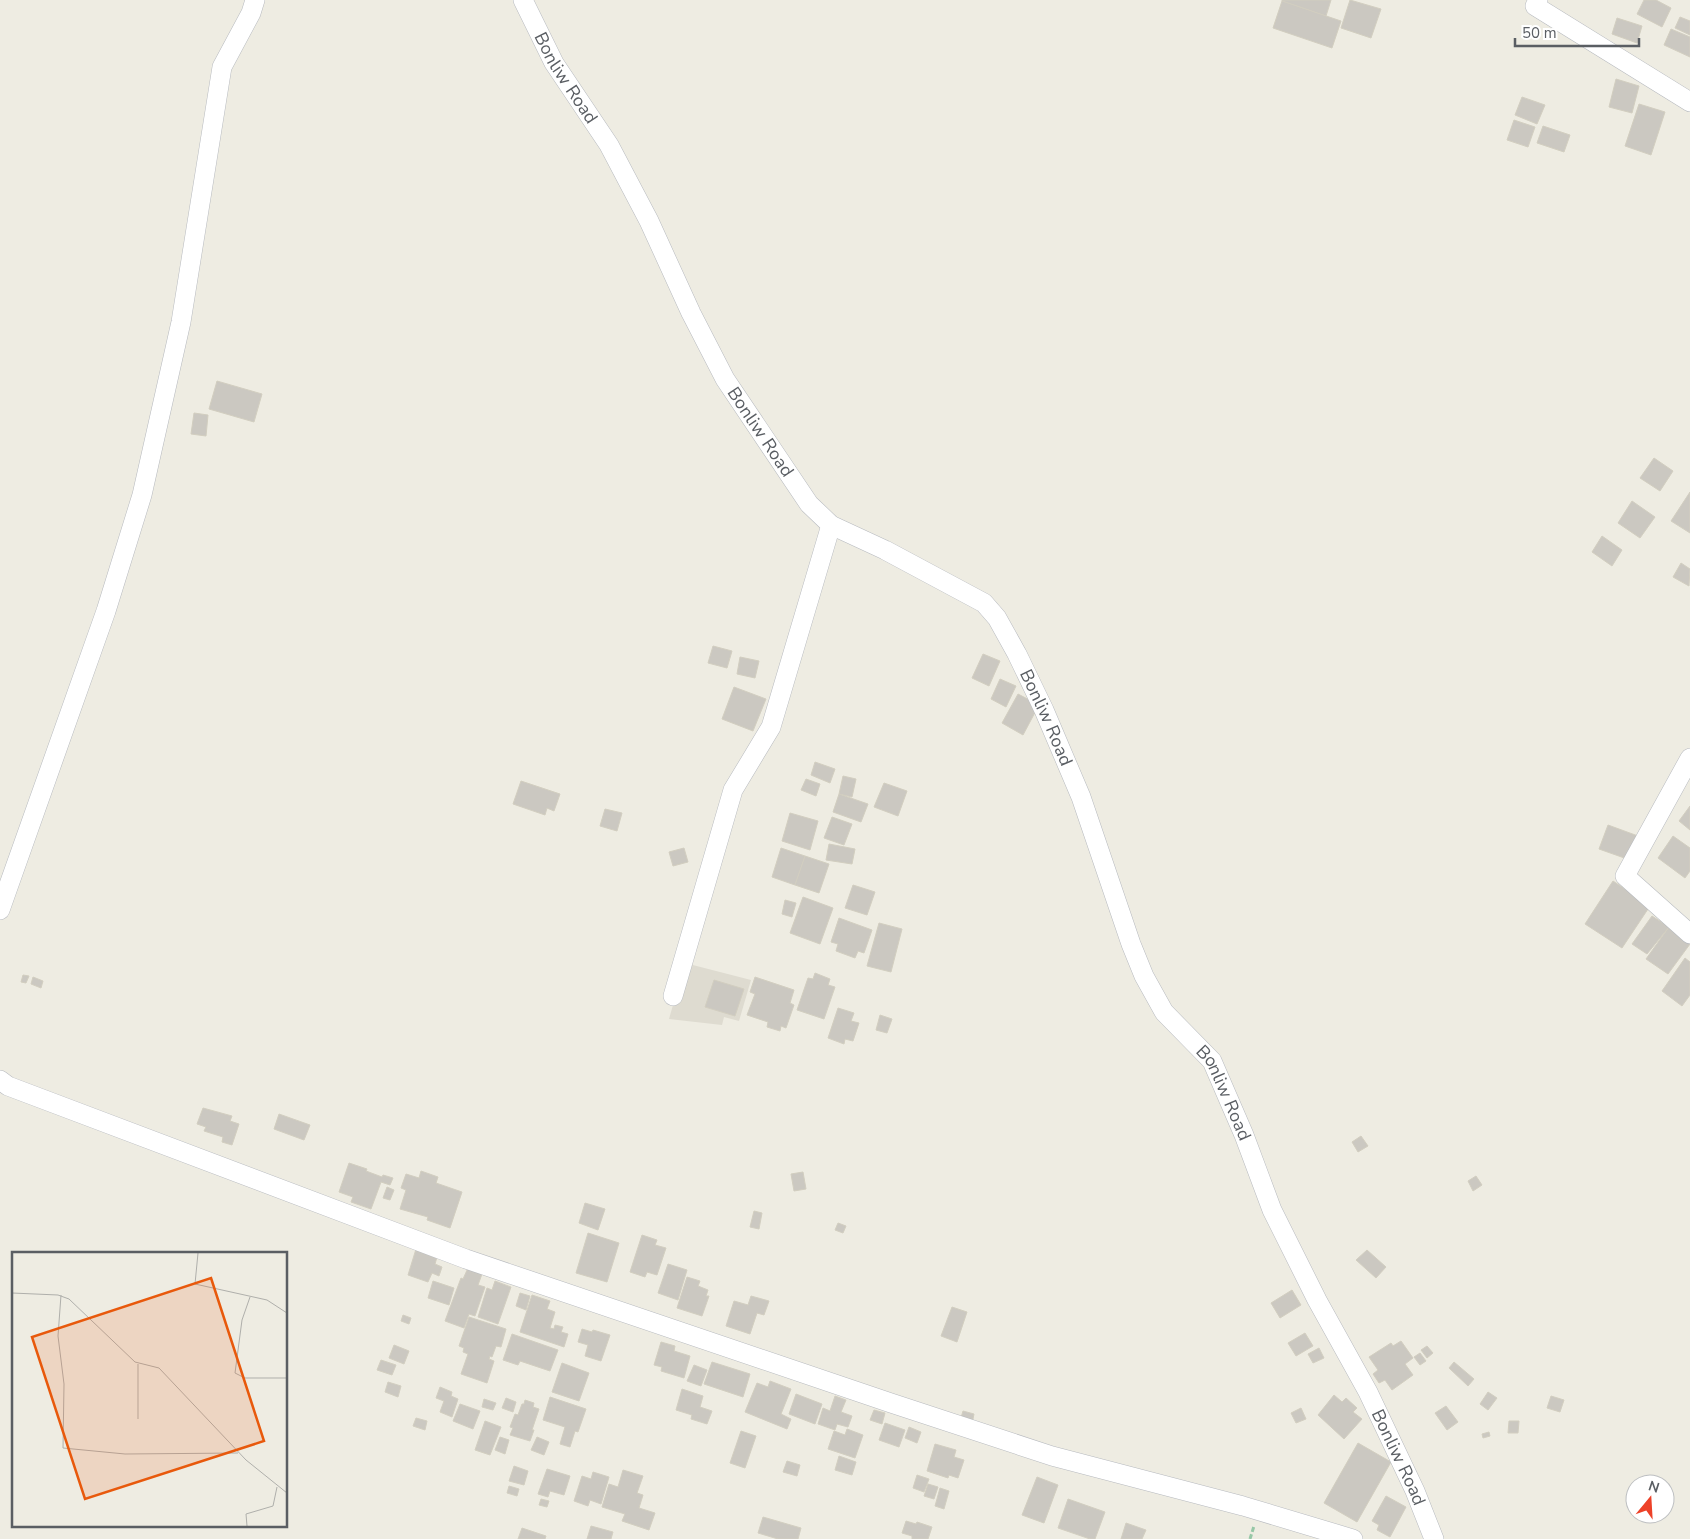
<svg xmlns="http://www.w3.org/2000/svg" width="1690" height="1539" viewBox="0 0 1690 1539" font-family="'Nunito Sans',sans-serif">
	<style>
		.education { fill: #dedbd0 }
		.building { fill: #cbc8c1; stroke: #d2cec0 }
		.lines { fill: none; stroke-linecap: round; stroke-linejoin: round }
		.minor-casing { stroke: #b7babf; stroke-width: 20 }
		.path { stroke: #96c7a6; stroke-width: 3; stroke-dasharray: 5 2.5; stroke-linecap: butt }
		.minor { stroke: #fff; stroke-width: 19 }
		.labels { text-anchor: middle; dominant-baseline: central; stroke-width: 5; stroke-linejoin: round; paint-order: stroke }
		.street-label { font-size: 18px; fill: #5a5e63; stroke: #fff }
		.inset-road { fill: none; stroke: #afafab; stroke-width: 1 }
		.view { fill: #e8590c; fill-opacity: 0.15; stroke: #e8590c; stroke-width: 2.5 }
		.inset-edge { fill: none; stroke: #5a5e63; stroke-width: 2.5 }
	</style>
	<rect width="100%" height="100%" fill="#eeece2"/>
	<path class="education" d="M 685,963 L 751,980 L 739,1021 L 724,1017 L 722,1025 L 669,1019 Z"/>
	<g class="building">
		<path d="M 1282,0 L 1331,0 L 1326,16 L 1282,1 Z"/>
		<path d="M 1350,0 L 1381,9 L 1371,38 L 1341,28 Z"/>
		<path d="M 1644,0 L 1656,0 L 1671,8 L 1662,27 L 1637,14 Z"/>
		<path d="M 1282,1 L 1341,21 L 1332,48 L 1273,28 Z"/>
		<path d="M 1680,17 L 1690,21 L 1690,35 L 1675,28 Z"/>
		<path d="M 1617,18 L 1642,26 L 1637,43 L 1612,34 Z"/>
		<path d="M 1671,29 L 1690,37 L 1690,57 L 1664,45 Z"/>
		<path d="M 1616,79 L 1639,86 L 1632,113 L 1609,107 Z"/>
		<path d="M 1522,97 L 1545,105 L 1537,124 L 1515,115 Z"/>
		<path d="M 1639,104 L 1665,112 L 1651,155 L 1625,146 Z"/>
		<path d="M 1514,120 L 1535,127 L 1528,147 L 1507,140 Z"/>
		<path d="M 1543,126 L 1570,135 L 1564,152 L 1537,143 Z"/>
		<path d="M 217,381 L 262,394 L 254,422 L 209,409 Z"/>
		<path d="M 194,413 L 208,415 L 206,436 L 191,434 Z"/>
		<path d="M 1654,458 L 1673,471 L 1660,491 L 1640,478 Z"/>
		<path d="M 1690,492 L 1690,533 L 1671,521 Z"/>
		<path d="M 1632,501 L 1655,517 L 1640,538 L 1618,523 Z"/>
		<path d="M 1602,536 L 1622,550 L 1612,566 L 1592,552 Z"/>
		<path d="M 1681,563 L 1690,569 L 1689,586 L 1673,577 Z"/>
		<path d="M 713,646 L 732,651 L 727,668 L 708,663 Z"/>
		<path d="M 983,654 L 1000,661 L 989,686 L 972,678 Z"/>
		<path d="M 740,657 L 759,661 L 755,678 L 737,674 Z"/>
		<path d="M 1000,679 L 1016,686 L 1006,707 L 991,699 Z"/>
		<path d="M 734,687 L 766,699 L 753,731 L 722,719 Z"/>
		<path d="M 1018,694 L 1039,705 L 1023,735 L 1002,723 Z"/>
		<path d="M 815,762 L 835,769 L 830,783 L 811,775 Z"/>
		<path d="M 843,776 L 856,779 L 852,797 L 839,794 Z"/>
		<path d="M 806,779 L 820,784 L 816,796 L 801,790 Z"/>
		<path d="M 521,781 L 560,794 L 554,811 L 547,808 L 545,815 L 513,804 Z"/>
		<path d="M 884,783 L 907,791 L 898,816 L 874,807 Z"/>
		<path d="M 839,794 L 868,804 L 861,822 L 833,812 Z"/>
		<path d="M 1690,806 L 1690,830 L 1679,821 Z"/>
		<path d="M 605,809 L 622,813 L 617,831 L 600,826 Z"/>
		<path d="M 790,813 L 818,821 L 810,850 L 782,841 Z"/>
		<path d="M 832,817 L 852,824 L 844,845 L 824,838 Z"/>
		<path d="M 1608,825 L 1638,836 L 1630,860 L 1599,849 Z"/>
		<path d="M 1673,836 L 1690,848 L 1690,871 L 1685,878 L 1658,858 Z"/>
		<path d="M 829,844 L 855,849 L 852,864 L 826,860 Z"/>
		<path d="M 684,848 L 688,862 L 673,866 L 669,852 Z"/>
		<path d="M 781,848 L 805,856 L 795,885 L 772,877 Z"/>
		<path d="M 805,856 L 829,864 L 819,893 L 795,885 Z"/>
		<path d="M 1613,881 L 1650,906 L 1622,948 L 1585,924 Z"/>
		<path d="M 853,885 L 875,892 L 867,915 L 845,908 Z"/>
		<path d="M 803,897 L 833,908 L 820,944 L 790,933 Z"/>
		<path d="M 785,900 L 796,903 L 792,917 L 782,914 Z"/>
		<path d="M 1652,916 L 1669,927 L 1647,954 L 1632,944 Z"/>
		<path d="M 839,918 L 872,930 L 864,953 L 858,951 L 855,958 L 836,951 L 838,944 L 831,942 Z"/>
		<path d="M 879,923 L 902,929 L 891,972 L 867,966 Z"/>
		<path d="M 1669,927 L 1690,942 L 1690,944 L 1668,974 L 1646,959 Z"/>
		<path d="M 1685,958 L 1690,962 L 1690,995 L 1682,1006 L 1662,991 Z"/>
		<path d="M 815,973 L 830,979 L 828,985 L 835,987 L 824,1019 L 797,1010 L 808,978 L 813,979 Z"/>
		<path d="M 23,975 L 29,976 L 26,983 L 21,982 Z"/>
		<path d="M 33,977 L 43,981 L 41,988 L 31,984 Z"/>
		<path d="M 755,977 L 794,990 L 790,1003 L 794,1005 L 786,1028 L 781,1026 L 780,1031 L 767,1027 L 768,1022 L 747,1015 L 755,994 L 750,992 Z"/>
		<path d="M 714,980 L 744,989 L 735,1016 L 705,1007 Z"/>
		<path d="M 838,1008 L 854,1013 L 851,1021 L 859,1023 L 853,1041 L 845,1039 L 844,1044 L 828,1038 Z"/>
		<path d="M 880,1015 L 892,1019 L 887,1033 L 876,1030 Z"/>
		<path d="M 203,1108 L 232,1116 L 230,1121 L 239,1124 L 232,1145 L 222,1142 L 223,1137 L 204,1131 L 206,1127 L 197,1124 Z"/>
		<path d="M 279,1114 L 310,1125 L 304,1140 L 274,1129 Z"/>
		<path d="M 1361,1136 L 1368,1146 L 1358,1152 L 1352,1142 Z"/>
		<path d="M 349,1163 L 367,1169 L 366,1171 L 382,1177 L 383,1175 L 393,1178 L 390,1185 L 381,1182 L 371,1209 L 351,1202 L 353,1197 L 339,1192 Z"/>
		<path d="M 421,1171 L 438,1177 L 436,1183 L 462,1192 L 450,1228 L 427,1220 L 428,1217 L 400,1209 L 406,1190 L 401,1188 L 406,1174 L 419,1178 Z"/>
		<path d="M 803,1172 L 806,1189 L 794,1191 L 791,1174 Z"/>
		<path d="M 1476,1176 L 1482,1185 L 1473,1191 L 1468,1181 Z"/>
		<path d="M 387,1187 L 394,1190 L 390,1200 L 383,1198 Z"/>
		<path d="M 585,1203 L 605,1209 L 598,1230 L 579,1223 Z"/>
		<path d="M 754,1211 L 762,1213 L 759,1229 L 750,1227 Z"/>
		<path d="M 838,1223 L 846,1226 L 843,1233 L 835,1230 Z"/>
		<path d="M 588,1233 L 619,1243 L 607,1282 L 576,1273 Z"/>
		<path d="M 642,1235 L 657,1240 L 655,1245 L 666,1248 L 657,1275 L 647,1272 L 645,1277 L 630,1272 Z"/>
		<path d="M 416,1249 L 437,1257 L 435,1264 L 442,1267 L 439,1276 L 432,1273 L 428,1282 L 408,1275 Z"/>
		<path d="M 1367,1250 L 1386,1267 L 1376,1278 L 1356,1260 Z"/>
		<path d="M 668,1264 L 687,1270 L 678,1300 L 658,1293 Z"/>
		<path d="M 468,1268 L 482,1274 L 478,1285 L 485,1287 L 475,1316 L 469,1314 L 464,1328 L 445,1321 L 461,1278 L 463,1279 Z"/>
		<path d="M 687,1277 L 700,1281 L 698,1286 L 708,1290 L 706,1296 L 709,1296 L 702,1316 L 677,1308 Z"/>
		<path d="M 433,1281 L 454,1288 L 449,1305 L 428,1298 Z"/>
		<path d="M 495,1281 L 511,1287 L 498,1324 L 478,1317 L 487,1288 L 492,1290 Z"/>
		<path d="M 1292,1290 L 1301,1305 L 1280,1318 L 1271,1303 Z"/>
		<path d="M 520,1293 L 530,1296 L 526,1310 L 516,1306 Z"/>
		<path d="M 532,1295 L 550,1301 L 547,1309 L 555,1312 L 550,1328 L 554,1329 L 555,1325 L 563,1327 L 561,1332 L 568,1334 L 564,1347 L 520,1332 Z"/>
		<path d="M 751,1296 L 769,1301 L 764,1315 L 757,1313 L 750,1334 L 726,1326 L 734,1301 L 748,1305 Z"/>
		<path d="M 952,1307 L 967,1312 L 957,1342 L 941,1336 Z"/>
		<path d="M 403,1315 L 411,1318 L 409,1324 L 401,1321 Z"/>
		<path d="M 469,1317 L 506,1329 L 501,1347 L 496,1346 L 492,1357 L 490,1356 L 489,1359 L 494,1361 L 487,1383 L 461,1374 L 468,1354 L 463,1352 L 464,1348 L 459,1346 Z"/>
		<path d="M 582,1329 L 592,1332 L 593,1330 L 610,1335 L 601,1361 L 585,1356 L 588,1345 L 578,1342 Z"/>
		<path d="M 1305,1333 L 1313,1346 L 1296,1356 L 1288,1343 Z"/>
		<path d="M 512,1334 L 558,1350 L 550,1371 L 520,1361 L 518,1365 L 503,1360 Z"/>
		<path d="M 1401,1341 L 1413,1358 L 1405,1364 L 1413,1375 L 1392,1390 L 1385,1380 L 1379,1383 L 1373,1374 L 1378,1370 L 1369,1357 L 1391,1343 L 1393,1346 Z"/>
		<path d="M 661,1342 L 675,1346 L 674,1351 L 690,1356 L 684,1378 L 661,1371 L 662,1367 L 654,1365 Z"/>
		<path d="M 394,1345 L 409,1351 L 404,1364 L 389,1358 Z"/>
		<path d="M 1427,1346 L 1433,1353 L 1427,1358 L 1421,1350 Z"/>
		<path d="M 1319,1348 L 1324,1358 L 1313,1363 L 1308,1354 Z"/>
		<path d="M 1420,1353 L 1426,1361 L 1420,1365 L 1414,1357 Z"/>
		<path d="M 381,1360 L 396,1365 L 392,1375 L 377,1370 Z"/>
		<path d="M 712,1362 L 750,1374 L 743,1397 L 704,1384 Z"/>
		<path d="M 1454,1362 L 1474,1379 L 1468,1386 L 1449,1368 Z"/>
		<path d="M 562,1363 L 589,1373 L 579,1401 L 552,1392 Z"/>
		<path d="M 694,1365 L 707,1370 L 701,1386 L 687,1381 Z"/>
		<path d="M 770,1381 L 791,1389 L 781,1414 L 791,1419 L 787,1429 L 745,1412 L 757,1383 L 768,1387 Z"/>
		<path d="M 388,1382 L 401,1386 L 398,1397 L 385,1392 Z"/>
		<path d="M 440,1387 L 452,1392 L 451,1396 L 458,1399 L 452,1417 L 440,1412 L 444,1401 L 436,1398 Z"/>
		<path d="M 682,1389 L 703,1396 L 700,1407 L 712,1411 L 707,1424 L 691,1419 L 692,1415 L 676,1410 Z"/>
		<path d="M 1488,1392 L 1497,1398 L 1488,1410 L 1480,1404 Z"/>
		<path d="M 796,1394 L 822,1404 L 815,1424 L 789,1414 Z"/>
		<path d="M 1334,1395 L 1342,1402 L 1346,1398 L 1357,1408 L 1353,1412 L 1362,1419 L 1344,1439 L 1318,1415 Z"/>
		<path d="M 835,1396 L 846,1400 L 841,1412 L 852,1416 L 848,1427 L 837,1424 L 835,1430 L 818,1424 L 823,1408 L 830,1411 Z"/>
		<path d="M 1551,1396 L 1564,1400 L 1560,1412 L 1547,1408 Z"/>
		<path d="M 550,1397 L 586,1409 L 578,1432 L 575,1431 L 570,1447 L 560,1444 L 565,1427 L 543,1420 Z"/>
		<path d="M 506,1398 L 516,1402 L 513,1412 L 502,1408 Z"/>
		<path d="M 484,1399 L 496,1403 L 493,1410 L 482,1407 Z"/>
		<path d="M 525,1400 L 534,1403 L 533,1407 L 539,1409 L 532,1430 L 534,1430 L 530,1441 L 510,1435 L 513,1428 L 510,1427 L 515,1414 L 518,1415 L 522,1404 L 524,1404 Z"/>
		<path d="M 460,1404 L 480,1411 L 473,1429 L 453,1421 Z"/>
		<path d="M 1446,1406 L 1458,1422 L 1447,1430 L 1435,1413 Z"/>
		<path d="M 1301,1408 L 1306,1419 L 1296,1423 L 1291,1413 Z"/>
		<path d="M 874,1410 L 885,1413 L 882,1424 L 870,1420 Z"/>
		<path d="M 963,1411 L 974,1414 L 972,1424 L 960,1421 Z"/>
		<path d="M 416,1418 L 427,1421 L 425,1430 L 413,1426 Z"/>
		<path d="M 485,1421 L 501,1427 L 490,1455 L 475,1450 Z"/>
		<path d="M 1509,1421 L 1519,1421 L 1518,1433 L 1508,1433 Z"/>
		<path d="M 885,1423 L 905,1430 L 899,1447 L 879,1440 Z"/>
		<path d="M 909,1427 L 921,1432 L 917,1443 L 905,1438 Z"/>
		<path d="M 847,1429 L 863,1435 L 855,1458 L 828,1449 L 834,1431 L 845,1435 Z"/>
		<path d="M 741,1431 L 756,1436 L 745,1468 L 730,1463 Z"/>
		<path d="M 1489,1432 L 1490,1436 L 1483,1438 L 1482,1434 Z"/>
		<path d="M 500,1437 L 509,1440 L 505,1454 L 495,1450 Z"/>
		<path d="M 537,1437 L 549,1442 L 544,1455 L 531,1450 Z"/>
		<path d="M 1358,1443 L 1391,1462 L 1357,1522 L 1324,1503 Z"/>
		<path d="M 935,1444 L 956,1450 L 954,1457 L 964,1460 L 958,1478 L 949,1475 L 948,1478 L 927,1471 Z"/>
		<path d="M 839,1456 L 856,1462 L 852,1475 L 835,1470 Z"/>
		<path d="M 787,1461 L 800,1465 L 797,1476 L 783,1472 Z"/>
		<path d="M 514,1466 L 528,1471 L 524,1485 L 509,1481 Z"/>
		<path d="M 547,1469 L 570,1476 L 564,1495 L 550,1491 L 548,1497 L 538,1494 Z"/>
		<path d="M 623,1470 L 643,1476 L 637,1493 L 643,1495 L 639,1508 L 655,1513 L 649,1530 L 622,1521 L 625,1514 L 602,1507 L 609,1484 L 618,1487 Z"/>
		<path d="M 593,1472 L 609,1477 L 601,1504 L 590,1500 L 588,1506 L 574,1501 L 582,1476 L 591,1479 Z"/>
		<path d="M 917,1475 L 929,1479 L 924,1492 L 913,1488 Z"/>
		<path d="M 1037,1477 L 1058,1485 L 1044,1523 L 1022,1515 Z"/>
		<path d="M 928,1484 L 938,1487 L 934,1499 L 924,1496 Z"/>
		<path d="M 509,1486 L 519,1489 L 517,1496 L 507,1493 Z"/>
		<path d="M 940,1488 L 949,1491 L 944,1509 L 935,1506 Z"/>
		<path d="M 1386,1496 L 1406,1507 L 1390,1537 L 1377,1530 L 1379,1525 L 1372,1521 Z"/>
		<path d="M 541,1499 L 549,1501 L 547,1507 L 539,1505 Z"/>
		<path d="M 1068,1499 L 1105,1512 L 1095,1539 L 1090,1539 L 1058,1528 Z"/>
		<path d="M 763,1517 L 801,1528 L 798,1539 L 778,1539 L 758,1533 Z"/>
		<path d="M 906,1521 L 916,1524 L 917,1522 L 932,1527 L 928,1539 L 912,1539 L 912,1536 L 902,1533 Z"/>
		<path d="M 1126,1523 L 1146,1530 L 1142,1539 L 1121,1539 Z"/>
		<path d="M 591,1526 L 613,1532 L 611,1539 L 587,1539 Z"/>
		<path d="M 522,1528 L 546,1536 L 545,1539 L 518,1539 Z"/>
	</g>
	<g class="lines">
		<defs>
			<g id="minor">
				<path id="s1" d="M 523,0 L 554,63 L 609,145 L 649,221 L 691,313 L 725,379 L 809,504 L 831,525 L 885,550 L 984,603 L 997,618 L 1017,654 L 1044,710 L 1081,797 L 1131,944 L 1144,976 L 1164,1012 L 1212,1061 L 1244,1135 L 1272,1210 L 1317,1300 L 1368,1392 L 1415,1491 L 1434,1539"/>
				<path d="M 1538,0 L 1535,6 L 1690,102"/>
				<path d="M 1690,758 L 1625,876 L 1690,934"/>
				<path d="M 0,910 L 106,611 L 142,495 L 181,322 L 222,67 L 251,13 L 255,0"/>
				<path d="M 673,996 L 733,790 L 771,727 L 831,525"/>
				<path d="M 0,1080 L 8,1086 L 466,1259 L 891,1403 L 1052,1456 L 1243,1506 L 1353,1539"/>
			</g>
		</defs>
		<use href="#minor" class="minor-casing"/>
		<path class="path" d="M 1250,1539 L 1254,1526"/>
		<use href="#minor" class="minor"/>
	</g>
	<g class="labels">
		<g class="street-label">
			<text stroke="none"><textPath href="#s1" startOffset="89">Bonliw Road</textPath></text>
			<text stroke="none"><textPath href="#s1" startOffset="494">Bonliw Road</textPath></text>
			<text stroke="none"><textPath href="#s1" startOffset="914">Bonliw Road</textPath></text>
			<text stroke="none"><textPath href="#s1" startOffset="1334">Bonliw Road</textPath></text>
			<text stroke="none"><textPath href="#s1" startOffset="1739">Bonliw Road</textPath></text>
		</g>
	</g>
	<g transform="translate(12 1252)">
		<rect width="275" height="275" fill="#eeece2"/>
		<path class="inset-road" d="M 186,1 L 183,32 L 255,48 L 275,61M 0,41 L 46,43 L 57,47 L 123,110 L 147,116 L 234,208 L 275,241M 49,43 L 46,84 L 52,132 L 51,196 L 113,202 L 226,201M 238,45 L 230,68 L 223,121 L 233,126 L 275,126M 126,167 L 126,112M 235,274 L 234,262 L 261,254 L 265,235"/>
		<path class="view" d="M 199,26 L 252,189 L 73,247 L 20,85 Z"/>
		<rect width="275" height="275" class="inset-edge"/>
	</g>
	<g transform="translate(1650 1499) rotate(18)"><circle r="24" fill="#ffffff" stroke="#bdbfc1"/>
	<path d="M0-4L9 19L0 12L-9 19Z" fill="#ed4128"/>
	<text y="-8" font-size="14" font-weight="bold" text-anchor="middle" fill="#5a5e63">N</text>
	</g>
	<path d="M1515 38v8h124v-8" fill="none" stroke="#5a5e63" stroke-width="2.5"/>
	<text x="1522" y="38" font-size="15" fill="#5a5e63" stroke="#ffffff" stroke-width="4" paint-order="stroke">50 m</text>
</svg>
